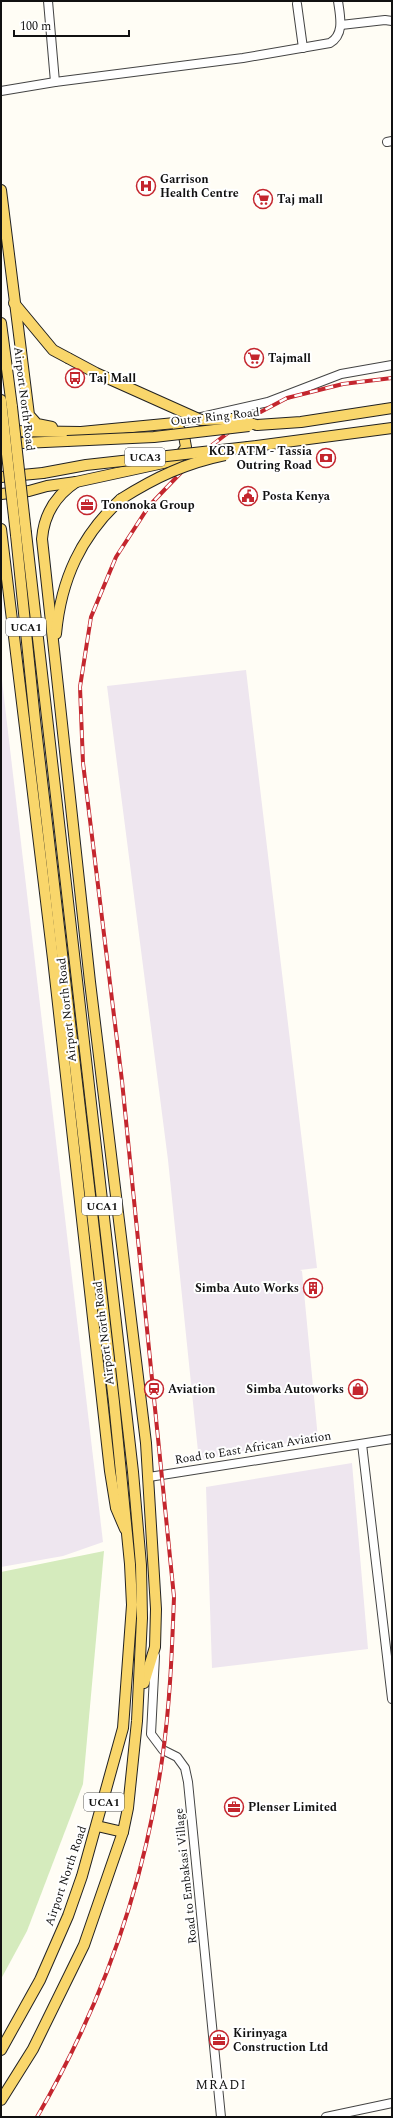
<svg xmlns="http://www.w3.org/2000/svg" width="393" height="2118" viewBox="0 0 393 2118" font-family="Spectral,serif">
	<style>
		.industrial { fill: #eee6ef }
		.green { fill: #d5ebbd }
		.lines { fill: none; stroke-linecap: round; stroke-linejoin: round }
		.minor-casing { stroke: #444; stroke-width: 10 }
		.major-casing { stroke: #222; stroke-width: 12 }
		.minor { stroke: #fff; stroke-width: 8 }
		.major { stroke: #f9d66b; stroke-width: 10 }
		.rail-casing { stroke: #c4262e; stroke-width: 4 }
		.rail { stroke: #fff; stroke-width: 2.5; stroke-dasharray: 8; stroke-linecap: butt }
		.major-bridge-casing { stroke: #222; stroke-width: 12; stroke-linecap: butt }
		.major-bridge { stroke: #f9d66b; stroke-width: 10 }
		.labels { text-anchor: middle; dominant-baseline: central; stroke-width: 4; stroke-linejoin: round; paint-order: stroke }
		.shield { fill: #fff; stroke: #585858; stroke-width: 1 }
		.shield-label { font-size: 11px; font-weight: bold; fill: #111 }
		.poi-label { font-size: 12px; font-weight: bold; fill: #111; stroke: #fff; text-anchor: start }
		.street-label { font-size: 12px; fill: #111; stroke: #fff }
		.neighbourhood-label { font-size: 13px; letter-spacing: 1px; fill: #111; stroke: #fff }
	</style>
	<rect width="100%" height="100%" fill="#fffdf5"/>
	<g class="industrial">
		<path d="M 246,670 L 317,1268 L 300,1270 L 302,1271 L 318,1439 L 267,1446 L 199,1461 L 168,1160 L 107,686 Z"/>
		<path d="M 1,672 L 103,1542 L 63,1556 L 1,1567 Z"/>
		<path d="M 352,1463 L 368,1649 L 212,1668 L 206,1487 Z"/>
	</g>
	<path class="green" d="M 104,1551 L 83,1784 L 27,1931 L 1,1979 L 1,1572 Z"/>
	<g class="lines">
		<defs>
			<g id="minor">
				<path d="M 48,1 L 55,82"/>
				<path d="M 297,4 L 303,48"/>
				<path d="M 341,25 L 385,20 L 392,21"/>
				<path d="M 1,91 L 55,82 L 243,58 L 330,43 C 345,34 340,16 338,1"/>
				<path d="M 387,142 L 392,141"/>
				<path d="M 175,423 L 268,402 L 341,374 L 392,365"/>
				<path d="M 362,1444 L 392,1699"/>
				<path d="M 149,1477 L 392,1439"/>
				<path d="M 155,1656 L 151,1734 L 163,1750 L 177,1757 L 185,1768 L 188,1782 L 221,2117"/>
				<path d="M 326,2117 L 392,2103"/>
			</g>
			<g id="major">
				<path d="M 1,190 L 29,415 L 37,424 L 52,427"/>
				<path d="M 14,303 L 53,350 L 68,358"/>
				<path d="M 1,323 L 12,407"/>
				<path d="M 1,400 L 2,409"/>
				<path d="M 257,425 L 301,422 L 392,408"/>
				<path d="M 1,444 L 67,441"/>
				<path d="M 248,447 L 392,428"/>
				<path d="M 1,477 L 43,473"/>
				<path d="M 76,482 C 55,496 44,514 42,539 L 90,982 L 146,1443 L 156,1609 L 155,1647 L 144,1683"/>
				<path d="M 1,494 L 29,491 L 47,486 L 76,482 L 177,460 L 186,447 L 184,436 L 175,423 L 81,432 L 7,431"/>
				<path d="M 1,529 L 53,959 L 110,1471 L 116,1508 L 125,1529"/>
				<path d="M 56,634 C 61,579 81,536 121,499"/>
				<path d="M 97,1826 L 123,1832"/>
				<path d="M 1,2050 L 40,1980 L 68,1916 L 82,1876 L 123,1728 L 132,1605 L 130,1564 L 114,1402 L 35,720 L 16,535"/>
				<path d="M 1,2100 L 33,2049 L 84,1945 L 123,1832 L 128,1808 L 137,1721 L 142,1618 L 141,1565 L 133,1472 L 26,533"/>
			</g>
		</defs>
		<use href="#minor" class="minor-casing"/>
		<use href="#major" class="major-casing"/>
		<use href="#minor" class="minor"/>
		<use href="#major" class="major"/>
		<defs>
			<path id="rail" d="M 37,2117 C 101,2007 144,1886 162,1760 C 170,1706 172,1651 174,1597 L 122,1081 L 83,763 L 80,687 L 91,617 L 116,557 L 149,506 L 194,459 L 242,422 L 287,398 L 343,384 L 392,378"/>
		</defs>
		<use href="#rail" class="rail-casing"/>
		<use href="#rail" class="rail"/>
		<defs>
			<g id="major-bridge">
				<path d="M 68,358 L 96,373 L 201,420 L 232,419 L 257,425"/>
				<path d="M 12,407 L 26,533"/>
				<path d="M 2,409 L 16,535"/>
				<path d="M 67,441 L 154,437 L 249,426"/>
				<path d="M 43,473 L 86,465 L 248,447"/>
				<path d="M 121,499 C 156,477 186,463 225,455"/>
			</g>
		</defs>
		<use href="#major-bridge" class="major-bridge-casing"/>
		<use href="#major-bridge" class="major-bridge"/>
	</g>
	<defs>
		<symbol id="hospital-ring" viewBox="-11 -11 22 22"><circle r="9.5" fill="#fff" stroke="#c4262e" stroke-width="1.5"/><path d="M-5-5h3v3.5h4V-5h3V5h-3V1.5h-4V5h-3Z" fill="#c4262e"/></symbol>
		<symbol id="supermarket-ring" viewBox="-11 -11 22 22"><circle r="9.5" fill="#fff" stroke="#c4262e" stroke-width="1.5"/><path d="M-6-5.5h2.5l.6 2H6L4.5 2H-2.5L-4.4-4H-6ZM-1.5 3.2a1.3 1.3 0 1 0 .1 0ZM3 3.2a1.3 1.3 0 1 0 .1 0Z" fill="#c4262e"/></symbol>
		<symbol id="bus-ring" viewBox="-11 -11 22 22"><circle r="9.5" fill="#fff" stroke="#c4262e" stroke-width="1.5"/><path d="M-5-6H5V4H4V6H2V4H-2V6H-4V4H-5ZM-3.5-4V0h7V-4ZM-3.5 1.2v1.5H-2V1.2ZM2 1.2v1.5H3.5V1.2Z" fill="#c4262e"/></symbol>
		<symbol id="bank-ring" viewBox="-11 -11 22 22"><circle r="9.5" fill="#fff" stroke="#c4262e" stroke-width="1.5"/><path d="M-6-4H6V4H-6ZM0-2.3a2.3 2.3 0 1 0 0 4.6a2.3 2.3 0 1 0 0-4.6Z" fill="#c4262e"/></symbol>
		<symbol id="civic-ring" viewBox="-11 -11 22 22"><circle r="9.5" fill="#fff" stroke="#c4262e" stroke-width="1.5"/><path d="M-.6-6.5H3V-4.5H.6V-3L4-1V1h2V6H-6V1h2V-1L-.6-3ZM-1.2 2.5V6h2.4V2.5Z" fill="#c4262e"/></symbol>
		<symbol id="office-ring" viewBox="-11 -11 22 22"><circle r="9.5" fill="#fff" stroke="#c4262e" stroke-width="1.5"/><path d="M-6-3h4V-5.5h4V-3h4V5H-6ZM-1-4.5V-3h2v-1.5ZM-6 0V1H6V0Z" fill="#c4262e"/></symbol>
		<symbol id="building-ring" viewBox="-11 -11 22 22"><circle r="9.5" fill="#fff" stroke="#c4262e" stroke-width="1.5"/><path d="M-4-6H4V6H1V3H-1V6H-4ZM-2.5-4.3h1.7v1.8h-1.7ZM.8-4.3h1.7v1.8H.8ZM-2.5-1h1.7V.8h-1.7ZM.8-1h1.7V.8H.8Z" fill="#c4262e"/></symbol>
		<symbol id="station-ring" viewBox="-11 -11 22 22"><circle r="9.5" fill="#fff" stroke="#c4262e" stroke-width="1.5"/><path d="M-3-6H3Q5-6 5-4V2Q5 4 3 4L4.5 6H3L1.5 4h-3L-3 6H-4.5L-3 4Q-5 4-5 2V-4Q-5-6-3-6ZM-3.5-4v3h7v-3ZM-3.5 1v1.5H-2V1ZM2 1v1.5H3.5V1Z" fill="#c4262e"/></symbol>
		<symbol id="shop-ring" viewBox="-11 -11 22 22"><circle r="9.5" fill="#fff" stroke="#c4262e" stroke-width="1.5"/><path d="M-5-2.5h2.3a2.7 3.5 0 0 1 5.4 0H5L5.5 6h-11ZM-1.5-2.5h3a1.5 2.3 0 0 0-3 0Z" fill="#c4262e"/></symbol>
	</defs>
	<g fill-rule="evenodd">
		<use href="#hospital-ring" x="135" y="175" width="22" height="22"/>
		<use href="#supermarket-ring" x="252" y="188" width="22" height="22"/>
		<use href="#supermarket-ring" x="243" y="347" width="22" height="22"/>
		<use href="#bus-ring" x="64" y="367" width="22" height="22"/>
		<use href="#bank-ring" x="315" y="447" width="22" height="22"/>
		<use href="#civic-ring" x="237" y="485" width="22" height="22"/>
		<use href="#office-ring" x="76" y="494" width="22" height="22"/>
		<use href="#building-ring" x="302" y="1277" width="22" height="22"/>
		<use href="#station-ring" x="143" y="1378" width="22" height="22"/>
		<use href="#shop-ring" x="347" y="1378" width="22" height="22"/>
		<use href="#office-ring" x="223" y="1796" width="22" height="22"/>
		<use href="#office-ring" x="208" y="2029" width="22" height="22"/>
	</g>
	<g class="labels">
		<g class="shield">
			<rect x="125" y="448" width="40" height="18" rx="3"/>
			<rect x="6" y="618" width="40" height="18" rx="3"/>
			<rect x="82" y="1197" width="40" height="18" rx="3"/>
			<rect x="84" y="1793" width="40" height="18" rx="3"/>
		</g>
		<g class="shield-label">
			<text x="145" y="457">UCA3</text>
			<text x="26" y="627">UCA1</text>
			<text x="102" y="1206">UCA1</text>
			<text x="104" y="1802">UCA1</text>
		</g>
		<g class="poi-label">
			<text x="160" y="179">Garrison<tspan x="160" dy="14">Health Centre</tspan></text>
			<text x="277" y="199">Taj mall</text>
			<text x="268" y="358">Tajmall</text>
			<text x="89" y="378">Taj Mall</text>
			<text x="312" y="451" text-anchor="end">KCB ATM - Tassia<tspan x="312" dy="14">Outring Road</tspan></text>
			<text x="262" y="496">Posta Kenya</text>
			<text x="101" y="505">Tononoka Group</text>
			<text x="299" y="1288" text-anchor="end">Simba Auto Works</text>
			<text x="168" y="1389">Aviation</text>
			<text x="344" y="1389" text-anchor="end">Simba Autoworks</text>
			<text x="248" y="1807">Plenser Limited</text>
			<text x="233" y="2033">Kirinyaga<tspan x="233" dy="14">Construction Ltd</tspan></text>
		</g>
		<g class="street-label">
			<text transform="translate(24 399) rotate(83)">Airport North Road</text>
			<text transform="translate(215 417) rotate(-6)">Outer Ring Road</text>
			<text transform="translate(67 1010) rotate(-96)">Airport North Road</text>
			<text transform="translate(104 1333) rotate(-97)">Airport North Road</text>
			<text transform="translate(253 1448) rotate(-9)">Road to East African Aviation</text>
			<text transform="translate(66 1876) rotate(-71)">Airport North Road</text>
			<text transform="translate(186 1876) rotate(-96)">Road to Embakasi Village</text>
		</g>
		<g class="neighbourhood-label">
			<text x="221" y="2085">MRADI</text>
		</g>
	</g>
	<rect width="393" height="2118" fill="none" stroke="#111111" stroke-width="4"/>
	<path d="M14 30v6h115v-6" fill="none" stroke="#111111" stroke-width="2"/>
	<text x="20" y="30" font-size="12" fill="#111111" stroke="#ffffff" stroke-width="3" paint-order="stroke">100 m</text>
</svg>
